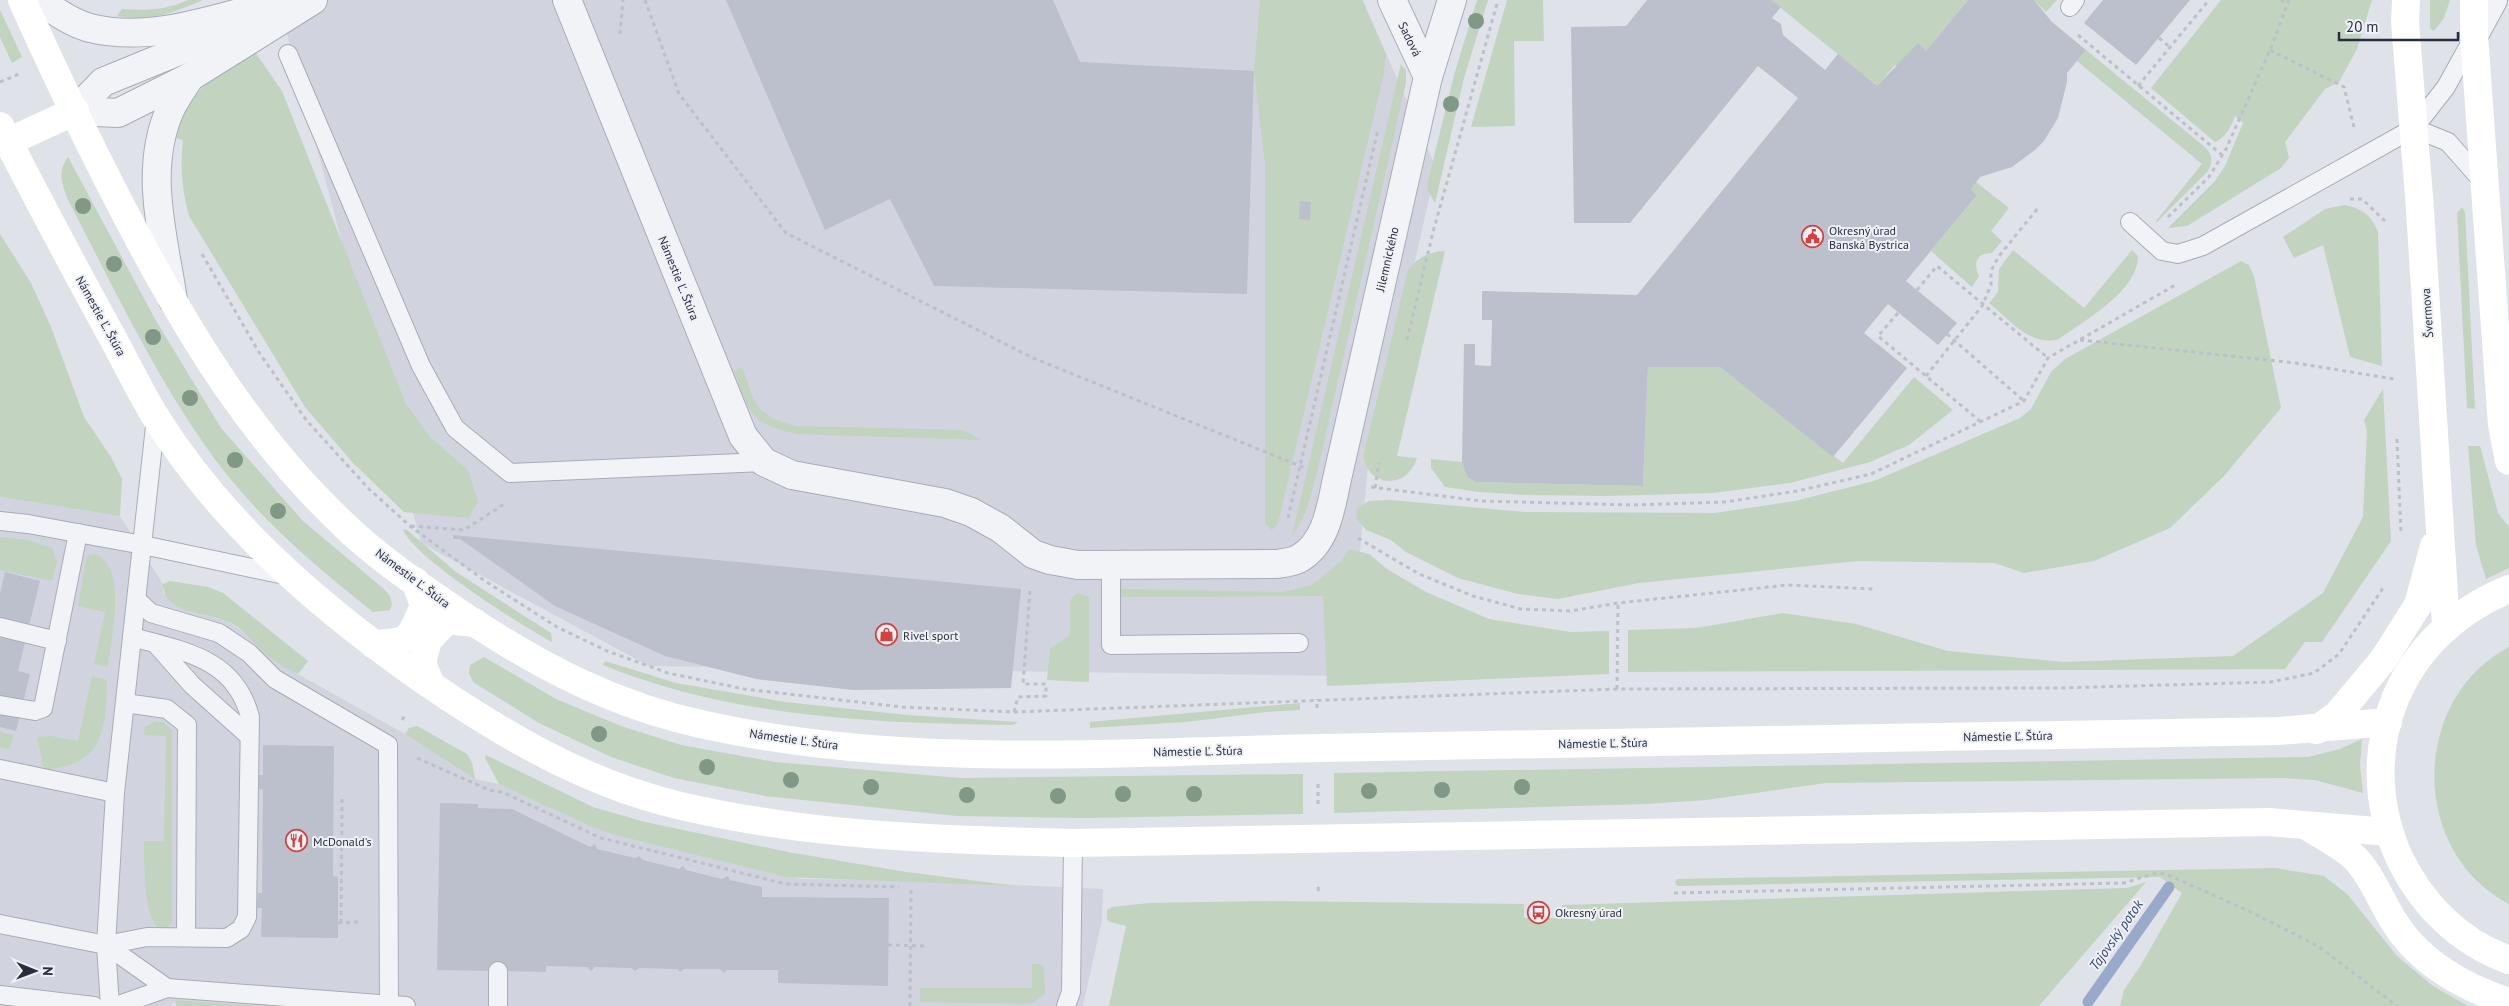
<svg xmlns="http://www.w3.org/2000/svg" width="2509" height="1006" viewBox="0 0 2509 1006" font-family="'PT Sans',sans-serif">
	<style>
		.built { fill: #d1d4de }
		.green { fill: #c2d3c0 }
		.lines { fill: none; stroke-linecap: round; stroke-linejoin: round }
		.stream { stroke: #99a9ca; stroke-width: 11 }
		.building { fill: #bcc0cc }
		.lane-casing { stroke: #a8acb6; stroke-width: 20 }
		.street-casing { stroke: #a8acb6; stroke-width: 30 }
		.path { stroke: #bdc0c7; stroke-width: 3; stroke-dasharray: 4 4; stroke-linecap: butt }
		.lane { stroke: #f2f3f7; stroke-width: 18 }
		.street { stroke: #f2f3f7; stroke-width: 28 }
		.secondary { stroke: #fff; stroke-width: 28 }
		.tree { fill: #829886 }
		.labels { text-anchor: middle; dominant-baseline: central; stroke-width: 4; stroke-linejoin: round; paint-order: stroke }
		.street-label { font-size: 12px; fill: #282d40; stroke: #eff1f6 }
		.poi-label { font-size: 12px; fill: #282d40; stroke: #eff1f6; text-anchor: start }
		.water-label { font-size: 14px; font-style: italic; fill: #314575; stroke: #eff1f6 }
	</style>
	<rect width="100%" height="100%" fill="#dfe2e9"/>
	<g class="built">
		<path d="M 278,0 L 1363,0 L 1436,168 L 1368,467 L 1348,676 L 649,666 L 421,543 Z"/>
		<path d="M 0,497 L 120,516 L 163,584 L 163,593 L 195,613 L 225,620 L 247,634 L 271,659 L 405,734 L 475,779 L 499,784 L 611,834 L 802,879 L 912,880 L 1103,889 L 1102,920 L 1083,1006 L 264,1006 L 176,1000 L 170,1006 L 0,1006 Z"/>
	</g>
	<g class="green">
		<path d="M 188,0 L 203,0 C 173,13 150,22 117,16 L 122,9 C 146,11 166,10 188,0 Z"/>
		<path d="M 1260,0 L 1362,0 L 1386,55 L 1384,73 L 1278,523 L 1272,530 L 1265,524 L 1265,165 L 1254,71 Z"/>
		<path d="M 1477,0 L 1488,0 L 1464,78 L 1435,203 L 1427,189 L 1428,181 L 1454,75 Z"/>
		<path d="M 1507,0 L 1543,0 L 1544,41 L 1514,41 L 1515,126 L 1471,127 Z"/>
		<path d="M 1771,0 L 1968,0 L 1926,51 L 1918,44 L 1897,67 L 1895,65 L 1877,86 Z"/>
		<path d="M 2034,0 L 2057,0 L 2046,12 Z"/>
		<path d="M 2221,0 L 2372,0 L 2357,49 L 2339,82 L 2325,89 L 2285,142 L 2289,158 L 2281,168 L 2187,226 L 2168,228 L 2215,181 L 2225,166 L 2243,123 L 2235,116 C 2231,127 2226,137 2215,142 L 2151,88 Z"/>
		<path d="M 2430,0 L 2450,0 L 2444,18 L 2434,31 L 2430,28 Z"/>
		<path d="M 0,10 L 22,57 L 12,63 L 0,37 Z"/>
		<path d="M 253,49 L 282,91 L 406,404 L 430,437 L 468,470 L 478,502 L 468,518 L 404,512 L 353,463 L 305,407 L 189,216 C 182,190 180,167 183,140 L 173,137 L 191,99 L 221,69 Z"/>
		<path d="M 2086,50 L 2206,148 C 2213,156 2213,161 2208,171 L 2157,222 L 2156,221 L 2202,164 L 2077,61 Z"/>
		<path d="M 1401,64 L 1406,71 L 1406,83 L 1321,455 C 1314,483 1309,513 1292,536 Z"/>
		<path d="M 68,157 L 155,319 L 221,428 L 303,521 L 385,590 L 390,596 L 392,605 L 390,610 L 373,612 C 311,563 249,510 204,444 C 151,368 111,282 68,200 C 62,184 57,172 68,157 Z"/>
		<path d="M 1976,182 L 2009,208 L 1991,231 L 2002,241 L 1992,253 C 1976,253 1973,263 1979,276 L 1972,287 L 1931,251 L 1977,195 L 1971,189 Z"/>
		<path d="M 2344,205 C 2362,208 2371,215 2378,232 L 2382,366 L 2350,357 L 2323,245 L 2294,258 L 2283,237 L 2325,209 Z"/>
		<path d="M 2462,207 L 2465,212 L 2475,409 L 2467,408 L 2457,213 Z"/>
		<path d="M 0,234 L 31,283 L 51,327 L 84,417 L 111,457 L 122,479 L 120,516 L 0,497 Z"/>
		<path d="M 2013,250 L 2084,308 L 2132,250 L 2138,256 C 2138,291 2085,320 2059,339 C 2031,348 2009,319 1989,303 L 1998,292 L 1999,269 Z"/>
		<path d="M 1445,251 L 1397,456 L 1417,458 C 1406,493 1364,485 1364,454 L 1408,270 C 1419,257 1428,252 1445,251 Z"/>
		<path d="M 2241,261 L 2249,265 L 2254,276 L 2281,408 L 2224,476 L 2170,528 L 2094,561 L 2024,573 L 1994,563 L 1859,561 L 1639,583 L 1558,599 L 1518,594 L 1458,578 L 1406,552 L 1391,540 L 1366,530 L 1357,519 L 1356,509 L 1369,501 L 1390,500 L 1525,512 L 1715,513 L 1795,501 L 1874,481 L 2020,418 L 2031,409 L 2051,372 L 2065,359 Z"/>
		<path d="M 742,367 C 756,405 754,416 797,426 L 963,430 L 982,440 L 797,434 C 749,423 750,414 734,371 Z"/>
		<path d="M 1648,367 L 1720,367 L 1843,463 L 1914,377 L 1953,410 L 1909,445 L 1870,462 L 1790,483 L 1713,493 L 1606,496 L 1527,495 L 1479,492 L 1445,487 L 1431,468 L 1431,459 L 1462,462 L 1467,477 L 1476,482 L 1643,486 Z"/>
		<path d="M 2383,389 L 2391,541 L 2322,642 L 2305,642 L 2285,669 L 1628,672 L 1628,630 L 1696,628 L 1783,613 L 1856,624 L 1948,651 L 2063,662 L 2233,656 L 2323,593 L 2363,517 L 2367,431 L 2364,420 Z"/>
		<path d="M 2468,446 L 2480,446 L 2498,513 L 2509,527 L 2509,568 L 2486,579 L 2476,545 Z"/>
		<path d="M 403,529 L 407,530 L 456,572 L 551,633 L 552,642 C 524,627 411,556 403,529 Z"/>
		<path d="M 0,537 L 27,540 L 52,548 L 57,562 L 52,581 L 0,570 Z"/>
		<path d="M 1349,549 L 1369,554 L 1387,569 L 1426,592 L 1489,619 L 1570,632 L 1609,631 L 1609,674 L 1327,686 L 1323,596 L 1116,597 L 1121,589 L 1283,592 L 1312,585 L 1341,561 Z"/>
		<path d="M 95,554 C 129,567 111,639 108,667 L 94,664 L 105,612 L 78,606 L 86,560 L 89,555 Z"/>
		<path d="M 170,581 L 208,587 L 223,593 L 308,661 L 298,674 C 290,669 279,665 271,659 C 254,646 245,627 224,620 C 203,613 163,612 163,584 Z"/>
		<path d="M 1077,593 L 1089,597 L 1089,682 L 1047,680 L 1050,649 L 1070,635 L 1070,600 Z"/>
		<path d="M 2509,647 L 2509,904 C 2409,852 2410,699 2509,647 Z"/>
		<path d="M 484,657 L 556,699 L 621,726 L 681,745 L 775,762 L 960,778 L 1303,774 L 1303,814 L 1085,818 L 957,816 L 765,796 L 674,778 L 611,757 L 539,723 L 473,682 L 469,673 L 470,665 Z"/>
		<path d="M 605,661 L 676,683 L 785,702 L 907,715 L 1018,722 L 1013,725 C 875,723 732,718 603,665 Z"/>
		<path d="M 92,676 L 107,680 C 106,730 104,765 44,770 L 37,737 L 51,736 L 78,741 Z"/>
		<path d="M 1300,703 L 1300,710 L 1266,712 L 1186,722 L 1090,728 L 1090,722 Z"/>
		<path d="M 155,721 L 163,722 L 172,730 L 172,922 L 170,925 L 166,928 L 157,927 C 144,914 144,861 144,841 L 164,841 L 166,736 L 144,735 L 145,727 Z"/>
		<path d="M 417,726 L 467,754 L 472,763 L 475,779 L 405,734 L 409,728 Z"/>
		<path d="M 0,732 L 14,735 L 9,750 L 0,747 Z"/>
		<path d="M 2362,739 L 2360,765 L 2363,793 L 2315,780 L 2284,778 L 1826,783 L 1706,800 L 1645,804 L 1334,813 L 1334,773 L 2308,757 L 2340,749 Z"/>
		<path d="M 486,755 L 593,807 L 645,822 L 788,852 L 906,872 L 1017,886 L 786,877 L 611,834 L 590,826 L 499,784 L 485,758 Z"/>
		<path d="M 2276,868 L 2324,876 L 2348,895 L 2397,956 L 2433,986 L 2468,1006 L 2120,1006 L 2124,990 L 2141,965 L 2182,893 L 2160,877 L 1677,886 L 1675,882 L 1677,879 Z"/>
		<path d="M 2146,882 L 2039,1006 L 1109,1006 L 1126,926 L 1110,922 L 1107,919 L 1107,910 L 1112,907 L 1149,903 L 1266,901 L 1524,904 L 1524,918 L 1561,918 L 1562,905 L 2127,888 Z"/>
		<path d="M 1032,964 L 1039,964 L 1044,967 L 1045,994 L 1031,1004 L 920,1002 L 920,988 L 1032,988 Z"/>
		<path d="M 175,1000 L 264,1006 L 176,1006 Z"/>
	</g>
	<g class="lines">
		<path class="stream" d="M 2088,1002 L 2169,887"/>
	</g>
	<g class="building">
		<path d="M 726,0 L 1053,0 L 1080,62 L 1254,71 L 1247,294 L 934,286 L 890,199 L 825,230 Z"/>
		<path d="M 1647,0 L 1771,0 L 1781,7 L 1772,18 L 1781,24 L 1783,35 L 1825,70 L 1838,54 L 1877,86 L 1918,43 L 1926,51 L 1968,0 L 2034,0 L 2052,22 L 2086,50 L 2067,73 L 2067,82 L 2058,118 L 2044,141 L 2035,150 L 2012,167 L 1980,177 L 1971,189 L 1977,195 L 1906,281 L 1957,323 L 1938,345 L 1888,304 L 1864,333 L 1907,368 L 1833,457 L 1720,367 L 1648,367 L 1643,486 L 1476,482 L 1467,477 L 1462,462 L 1464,344 L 1475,344 L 1475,365 L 1491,366 L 1492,320 L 1482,320 L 1482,291 L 1637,295 L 1798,98 L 1758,66 L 1630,223 L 1574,223 L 1571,27 L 1626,26 Z"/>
		<path d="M 2103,0 L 2190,0 L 2136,65 L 2084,23 Z"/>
		<path d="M 1300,201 L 1311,202 L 1310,220 L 1299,219 Z"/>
		<path d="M 453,535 L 1021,589 L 1011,688 L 853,690 L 756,679 L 665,656 L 555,606 L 460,539 L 453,539 Z"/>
		<path d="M 5,572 L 40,581 L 18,671 L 30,674 L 16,731 L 0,727 L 0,594 Z"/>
		<path d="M 263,745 L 334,746 L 333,876 L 338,877 L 338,938 L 261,937 L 262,908 L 257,908 L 258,893 L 262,893 L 263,790 L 258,789 L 258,775 L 263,775 Z"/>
		<path d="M 440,803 L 478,804 L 478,808 L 512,809 L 590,847 L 595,844 L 597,849 L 635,858 L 639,856 L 643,860 L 679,869 L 683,866 L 686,870 L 722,879 L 728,876 L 730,880 L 762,887 L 762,897 L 889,898 L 888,986 L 778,983 L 778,970 L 727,970 L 724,973 L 720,969 L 684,969 L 680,972 L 677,969 L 639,968 L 635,971 L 631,968 L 595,967 L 591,971 L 587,967 L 546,966 L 546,972 L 437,970 Z"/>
	</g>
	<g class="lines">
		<defs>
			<g id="lane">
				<path d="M 2070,7 L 2075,0"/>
				<path d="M 288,54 L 421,366 L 455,428 L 510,473 L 764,462"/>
				<path d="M 2414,128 L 2448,142 L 2484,183"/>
				<path d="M 2130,222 L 2162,251 L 2178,254 L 2203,246 L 2414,128 L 2446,87 L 2473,38"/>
				<path d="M 0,521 L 28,524 L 143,545 L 289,576"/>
				<path d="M 1111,565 L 1111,645 L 1299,643"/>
				<path d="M 137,600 L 151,613 L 219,633 L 249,653 L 275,679 L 388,745 L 389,1005"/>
				<path d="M 0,627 L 57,641"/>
				<path d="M 155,643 L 192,685 L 249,736"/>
				<path d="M 125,703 L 167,709 L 187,725 L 186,937"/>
				<path d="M 0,705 L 35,711 L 43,708 L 78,533"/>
				<path d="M 0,769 L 115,793"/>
				<path d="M 0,924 L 106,945 L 167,988 L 406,1006"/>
				<path d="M 106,945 L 147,937 L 227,938 L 241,929 L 247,917 L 250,717 C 235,658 183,651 132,637"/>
				<path d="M 498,971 L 498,1006"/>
				<path d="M 0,995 L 94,1006"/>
				<path d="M 110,1006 L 106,945 L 115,793 L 156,417"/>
				<path d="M 116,1006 L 167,988"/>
				<path d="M 1066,1006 L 1071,992 L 1073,843"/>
			</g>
			<g id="street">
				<path d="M 40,0 C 54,11 72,23 90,28 C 154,44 225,15 287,0"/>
				<path d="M 567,0 L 743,436 L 764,462 L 792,475 L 945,503 L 971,512 L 1000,528 L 1033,554 L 1050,560 L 1078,565 L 1277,564 C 1284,563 1294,562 1300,558 C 1327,542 1331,506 1337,479 L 1428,77 L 1452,0"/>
				<path d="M 1392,0 L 1428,77"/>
				<path d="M 2474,35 L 2493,0"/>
				<path d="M 75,111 L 118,113 L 190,77 L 313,0"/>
				<path d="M 75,111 L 103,82 L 240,26"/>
				<path d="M 173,300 C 164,238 143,171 170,110 C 175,99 183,88 190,77"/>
			</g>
		</defs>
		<use href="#lane" class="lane-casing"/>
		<use href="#street" class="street-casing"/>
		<g class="path">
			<path d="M 645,0 L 679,94 L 786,233 L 1033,358 L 1305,468"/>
			<path d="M 2281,0 L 2287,5"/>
			<path d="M 620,34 L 623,0"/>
			<path d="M 2078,35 L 2222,155"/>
			<path d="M 2159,38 L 2170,47"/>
			<path d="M 2270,50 L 2344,87 L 2354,127"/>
			<path d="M 0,82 L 19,74"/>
			<path d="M 2138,86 L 2209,0"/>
			<path d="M 2350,199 L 2362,199 L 2385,221"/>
			<path d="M 2168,217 L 2209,177 L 2226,149 L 2270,50 L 2289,0"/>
			<path d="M 202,254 L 260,354 L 307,421 L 369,489 L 410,526 L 485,581 L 557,627 L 607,651 L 668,673 L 744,689 L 902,707 L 1014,712 L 1617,689 L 2059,688 L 2271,682 L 2314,673 L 2339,654 L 2385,585"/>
			<path d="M 1917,290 L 1937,266 L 2048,358"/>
			<path d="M 1898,313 L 1878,336 L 1981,422"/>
			<path d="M 1947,334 L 2024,401"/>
			<path d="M 1407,340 L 1433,232 L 1498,0"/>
			<path d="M 2080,340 L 2296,363 L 2394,379"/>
			<path d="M 1926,376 L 1982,306 L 1991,285 L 1991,271 L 1999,256 L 2038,208"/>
			<path d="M 2397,439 L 2401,533"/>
			<path d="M 1371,487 L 1481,501 L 1633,505 L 1725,502 L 1797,491 L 1871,474 L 2024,401 L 2048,358 L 2177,284"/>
			<path d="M 1375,488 L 1379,463"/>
			<path d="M 1288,518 L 1378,129"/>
			<path d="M 411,526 L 464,530 L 506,503"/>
			<path d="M 1358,538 L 1419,574 L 1473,596 L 1521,609 L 1570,611 L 1618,603 L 1788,585 L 1873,589"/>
			<path d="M 1617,689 L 1618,603"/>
			<path d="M 1317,708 L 1317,699"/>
			<path d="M 1014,712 L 1018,697 L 1046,696 L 1046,684 L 1023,684 L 1030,590"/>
			<path d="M 402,720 L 406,714"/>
			<path d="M 417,758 L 489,790 L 502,792 L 601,838 L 786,884 L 899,887"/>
			<path d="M 1318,804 L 1318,782"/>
			<path d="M 1318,891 L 1319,883"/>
			<path d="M 1674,893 L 2124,883 L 2156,873 L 2166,874 L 2249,911 L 2318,946 L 2397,1006"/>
			<path d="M 338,923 L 360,922"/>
			<path d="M 341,923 L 342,799"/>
			<path d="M 888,945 L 927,946"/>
			<path d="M 910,1006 L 911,888"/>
		</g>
		<use href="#lane" class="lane"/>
		<use href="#street" class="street"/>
		<g class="secondary">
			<path d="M 22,0 C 58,80 96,159 137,236 C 193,341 255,441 342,523 C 376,557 427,591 467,618 C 543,668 616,706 705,725 C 906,769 1116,752 1320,748 C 1640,742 1959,737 2279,731 L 2388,722"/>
			<path d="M 2406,0 L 2405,22 L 2420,209 L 2446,626"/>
			<path d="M 2474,0 L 2474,35 L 2502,425 L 2509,461"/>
			<path d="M 0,126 C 34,192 69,258 105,324 C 122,354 137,386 155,416 C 221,522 316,604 416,675 C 497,731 581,782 677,805 C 807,836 941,840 1073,843 L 2269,822 L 2388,832"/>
			<path d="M 8,142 L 75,111"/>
			<path d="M 2509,589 C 2400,633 2351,749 2399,857 C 2421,904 2459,942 2509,960"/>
			<path d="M 373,644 C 411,643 410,639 424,605 L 415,581"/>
			<path d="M 431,685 L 422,663 L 428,640 L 447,620 L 475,623"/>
			<path d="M 2316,730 L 2337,715 L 2383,660 L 2418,605 L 2434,546"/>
			<path d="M 2307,826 C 2322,836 2342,846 2355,858 C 2373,877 2381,902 2395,923 C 2420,963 2465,988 2509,1002"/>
		</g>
	</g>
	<g class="tree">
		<circle cx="1476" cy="21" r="8"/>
		<circle cx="1451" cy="104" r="8"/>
		<circle cx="83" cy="206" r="8"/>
		<circle cx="114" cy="264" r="8"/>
		<circle cx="153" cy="337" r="8"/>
		<circle cx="190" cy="398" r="8"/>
		<circle cx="235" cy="460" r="8"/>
		<circle cx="278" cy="511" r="8"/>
		<circle cx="599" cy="734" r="8"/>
		<circle cx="707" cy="767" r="8"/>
		<circle cx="791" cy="780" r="8"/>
		<circle cx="871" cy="787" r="8"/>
		<circle cx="1522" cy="787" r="8"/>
		<circle cx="1442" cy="790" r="8"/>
		<circle cx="1369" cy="791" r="8"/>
		<circle cx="1123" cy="794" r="8"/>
		<circle cx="1194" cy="794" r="8"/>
		<circle cx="967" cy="795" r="8"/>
		<circle cx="1058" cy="796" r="8"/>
	</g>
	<defs>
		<symbol id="civic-ring" viewBox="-11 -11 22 22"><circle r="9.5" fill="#eff1f6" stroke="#d14241" stroke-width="1.5"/><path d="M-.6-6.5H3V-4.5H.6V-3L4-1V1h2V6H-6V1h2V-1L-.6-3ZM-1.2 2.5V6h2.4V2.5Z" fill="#d14241"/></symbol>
		<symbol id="shop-ring" viewBox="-11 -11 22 22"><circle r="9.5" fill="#eff1f6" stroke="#d14241" stroke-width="1.5"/><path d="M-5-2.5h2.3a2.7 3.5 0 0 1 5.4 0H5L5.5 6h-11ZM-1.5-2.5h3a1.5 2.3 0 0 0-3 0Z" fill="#d14241"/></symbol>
		<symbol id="restaurant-ring" viewBox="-11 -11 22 22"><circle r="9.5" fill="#eff1f6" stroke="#d14241" stroke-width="1.5"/><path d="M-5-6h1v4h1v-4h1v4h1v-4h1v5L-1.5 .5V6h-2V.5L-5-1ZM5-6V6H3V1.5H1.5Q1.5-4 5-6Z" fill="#d14241"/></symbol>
		<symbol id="bus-ring" viewBox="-11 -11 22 22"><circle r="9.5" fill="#eff1f6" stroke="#d14241" stroke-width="1.5"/><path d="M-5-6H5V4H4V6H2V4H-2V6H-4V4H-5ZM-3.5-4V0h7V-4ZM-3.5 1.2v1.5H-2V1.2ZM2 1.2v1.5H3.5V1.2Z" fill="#d14241"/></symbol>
	</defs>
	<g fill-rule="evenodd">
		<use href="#civic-ring" x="1800" y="224" width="25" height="25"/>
		<use href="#shop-ring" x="874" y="622" width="25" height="25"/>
		<use href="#restaurant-ring" x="284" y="828" width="25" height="25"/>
		<use href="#bus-ring" x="1526" y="900" width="25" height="25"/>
	</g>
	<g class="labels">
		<g class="street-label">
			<text transform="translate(1410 39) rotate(64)">Sadová</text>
			<text transform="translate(1387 259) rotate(-77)">Jilemnického</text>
			<text transform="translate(679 278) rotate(68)">Námestie Ľ. Štúra</text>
			<text transform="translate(2427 313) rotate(-94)">Švermova</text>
			<text transform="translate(101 316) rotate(61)">Námestie Ľ. Štúra</text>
			<text transform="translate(413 578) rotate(37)">Námestie Ľ. Štúra</text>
			<text transform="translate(2008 736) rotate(-1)">Námestie Ľ. Štúra</text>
			<text transform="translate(794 739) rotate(8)">Námestie Ľ. Štúra</text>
			<text transform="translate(1603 743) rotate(-1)">Námestie Ľ. Štúra</text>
			<text transform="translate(1198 751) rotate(-1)">Námestie Ľ. Štúra</text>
		</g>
		<g class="poi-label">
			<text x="1829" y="230">Okresný úrad<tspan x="1829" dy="14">Banská Bystrica</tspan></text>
			<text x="903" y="635">Rivel sport</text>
			<text x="313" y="841">McDonald's</text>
			<text x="1555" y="912">Okresný úrad</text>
		</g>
		<g class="water-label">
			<text transform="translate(2116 935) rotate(-55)">Tajovský potok</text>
		</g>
	</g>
	<g transform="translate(35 971) rotate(91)" stroke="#eff1f6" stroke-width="4" paint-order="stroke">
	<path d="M0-4L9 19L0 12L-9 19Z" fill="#282d40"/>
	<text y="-8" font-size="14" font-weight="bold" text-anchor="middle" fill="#282d40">N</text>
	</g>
	<path d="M2339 32v8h119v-8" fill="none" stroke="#282d40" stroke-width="2.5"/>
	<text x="2346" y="32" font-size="15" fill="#282d40" stroke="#eff1f6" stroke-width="4" paint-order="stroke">20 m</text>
</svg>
